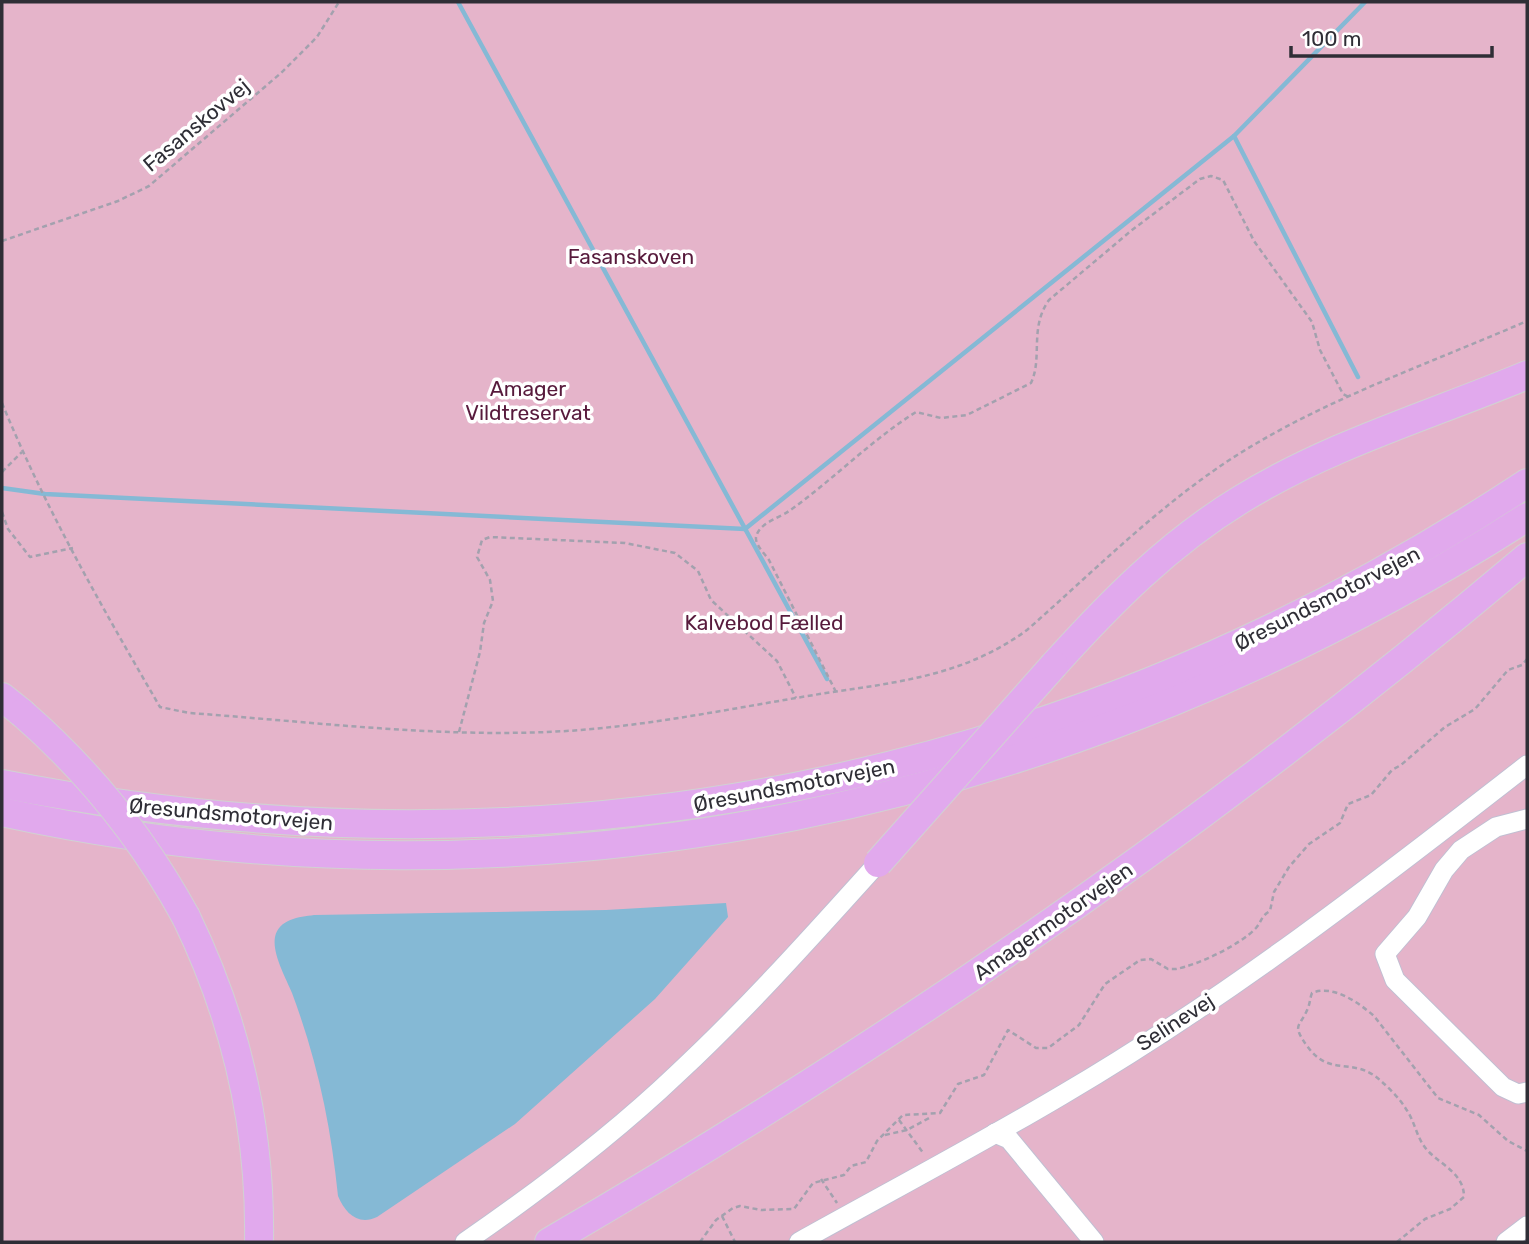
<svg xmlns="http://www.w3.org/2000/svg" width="1529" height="1244" viewBox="0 0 1529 1244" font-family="Rubik,sans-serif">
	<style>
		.green { fill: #e5b4ca }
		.water { fill: #85b9d5 }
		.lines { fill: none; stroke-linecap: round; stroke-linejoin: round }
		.stream { stroke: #85b9d5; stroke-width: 4.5 }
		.minor-casing { stroke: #c1bfd2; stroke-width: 21 }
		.highway-casing { stroke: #d1d1d3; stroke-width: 30 }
		.path { stroke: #a3a1ae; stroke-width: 2.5; stroke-dasharray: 5 3.5; stroke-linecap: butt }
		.minor { stroke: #fff; stroke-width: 19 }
		.highway { stroke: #e1a9ed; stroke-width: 28 }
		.highway-bridge-casing { stroke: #d1d1d3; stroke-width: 30; stroke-linecap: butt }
		.highway-bridge { stroke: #e1a9ed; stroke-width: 28 }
		.labels { text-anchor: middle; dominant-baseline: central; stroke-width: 7; stroke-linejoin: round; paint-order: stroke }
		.street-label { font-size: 21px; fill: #2f2e36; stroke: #fff }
		.park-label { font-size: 21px; fill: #571a3c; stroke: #fff }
	</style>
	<rect width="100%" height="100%" fill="#f0eefe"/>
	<rect class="green" x="2" y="2" width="1525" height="1240"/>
	<path class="water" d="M 726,903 L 728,917 L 655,999 L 515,1124 L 377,1217 C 358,1226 345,1213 338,1196 C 331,1125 317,1060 292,993 C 286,978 272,954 275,937 C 279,919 299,917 314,915 L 606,910 Z"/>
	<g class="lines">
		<g class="stream">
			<path d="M 458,2 L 827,679"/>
			<path d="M 1234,136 L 1358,377"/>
			<path d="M 2,488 L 45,494 L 745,529 L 1234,136 L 1365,2"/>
		</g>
		<defs>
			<g id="minor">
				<path d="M 1527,819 L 1496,827 L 1461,850 L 1444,870 L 1417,917 L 1385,954 L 1395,980 L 1503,1087 L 1518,1094 L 1527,1092"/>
				<path d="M 995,1133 L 1009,1139 L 1094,1242"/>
				<path d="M 465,1242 C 539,1191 612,1136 677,1074 C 748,1008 813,935 878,863"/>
				<path d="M 799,1242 C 887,1193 976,1146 1062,1095 C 1226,999 1377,882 1527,765"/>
				<path d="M 1506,1242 L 1527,1226"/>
			</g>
			<g id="highway">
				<path d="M 1054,665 C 1110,603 1168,544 1240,500 C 1329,445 1431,415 1527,375"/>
				<path d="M 2,697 L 22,713"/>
				<path d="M 2,784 C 543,889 1067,787 1527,483"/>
				<path d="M 2,812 C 532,927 1075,807 1527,517"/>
				<path d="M 186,917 C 236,1020 261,1127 259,1242"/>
				<path d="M 549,1242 C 893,1042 1222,815 1527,557"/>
			</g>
		</defs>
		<use href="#minor" class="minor-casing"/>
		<use href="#highway" class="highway-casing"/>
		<g class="path">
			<path d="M 2,241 L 118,201 L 149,186 L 281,73 L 317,37 L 339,2"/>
			<path d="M 2,403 C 45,508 103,609 160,707 L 189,713 C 318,722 451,740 581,730 C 654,724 725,710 796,698 C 880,683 956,682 1027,630 C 1101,565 1172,492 1257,443 C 1338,395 1440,359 1527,321"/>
			<path d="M 2,472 L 22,452"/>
			<path d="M 2,512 L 8,529 L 30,557 L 73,548"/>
			<path d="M 836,692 L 769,560 C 765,554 755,545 756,537 C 759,523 779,518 789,511 C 833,480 870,441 916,412 L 941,418 L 967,415 L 1031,383 C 1043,357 1029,328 1049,300 L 1132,230 L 1200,179 L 1211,176 L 1223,180 L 1254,241 L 1312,322 L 1320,350 L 1343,394 L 1349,397"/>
			<path d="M 459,732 L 480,652 L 484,623 L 493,601 L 490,580 L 477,557 L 482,540 L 490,537 L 625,543 L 675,553 L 698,571 L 711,600 L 777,661 L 796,698"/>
			<path d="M 899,1120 L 924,1154"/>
			<path d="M 885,1135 L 907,1130 L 931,1117"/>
			<path d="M 821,1179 L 837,1203"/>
			<path d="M 722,1216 L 735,1242 L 739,1242"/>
			<path d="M 700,1242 L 716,1220 L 733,1208 L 740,1206 L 761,1210 L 794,1209 L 813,1183 L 844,1175 L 851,1166 L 866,1162 L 877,1141 L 903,1115 L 940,1113 L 958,1084 L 984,1075 L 1008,1030 L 1036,1048 L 1048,1048 L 1079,1025 L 1105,984 L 1140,960 L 1151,959 L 1168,969 L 1176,969 C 1198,965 1240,945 1256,928 C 1262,921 1261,916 1270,911 L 1274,892 L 1289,867 L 1309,844 L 1340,823 L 1348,804 L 1371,795 L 1392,770 L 1401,765 L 1445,727 L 1475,709 L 1508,670 L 1522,665 L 1527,659"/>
			<path d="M 1397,1242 L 1425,1219 L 1450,1209 L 1464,1197 C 1464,1174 1443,1166 1429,1152 C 1416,1139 1416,1123 1406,1109 C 1400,1099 1390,1089 1381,1081 C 1353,1055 1331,1079 1307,1046 C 1291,1023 1300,1028 1308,1008 C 1310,1003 1310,998 1312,993 C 1333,984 1359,1003 1374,1016 L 1438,1098 L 1479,1115 L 1508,1141 L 1527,1151"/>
		</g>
		<use href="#minor" class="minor"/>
		<use href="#highway" class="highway"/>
		<defs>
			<g id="highway-bridge">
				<path d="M 22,713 C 90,772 143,838 186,917"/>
				<path d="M 878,863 L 1054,665"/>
			</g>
		</defs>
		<use href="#highway-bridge" class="highway-bridge-casing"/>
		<use href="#highway-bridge" class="highway-bridge"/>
	</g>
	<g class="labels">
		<g class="street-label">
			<text transform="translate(196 125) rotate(-40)">Fasanskovvej</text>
			<text transform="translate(1327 598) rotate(-27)">Øresundsmotorvejen</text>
			<text transform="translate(794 785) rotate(-11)">Øresundsmotorvejen</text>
			<text transform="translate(231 814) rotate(5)">Øresundsmotorvejen</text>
			<text transform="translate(1053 921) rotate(-35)">Amagermotorvejen</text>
			<text transform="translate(1175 1022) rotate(-33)">Selinevej</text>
		</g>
		<g class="park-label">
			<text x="631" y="256">Fasanskoven</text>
			<text x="528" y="388">Amager<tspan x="528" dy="24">Vildtreservat</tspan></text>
			<text x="764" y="622">Kalvebod Fælled</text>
		</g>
	</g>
	<rect width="1529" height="1244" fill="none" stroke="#2f2e36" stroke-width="7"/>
	<path d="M1291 46v10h201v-10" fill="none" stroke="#2f2e36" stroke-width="3.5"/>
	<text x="1302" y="46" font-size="21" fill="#2f2e36" stroke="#ffffff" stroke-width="5" paint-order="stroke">100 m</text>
</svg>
